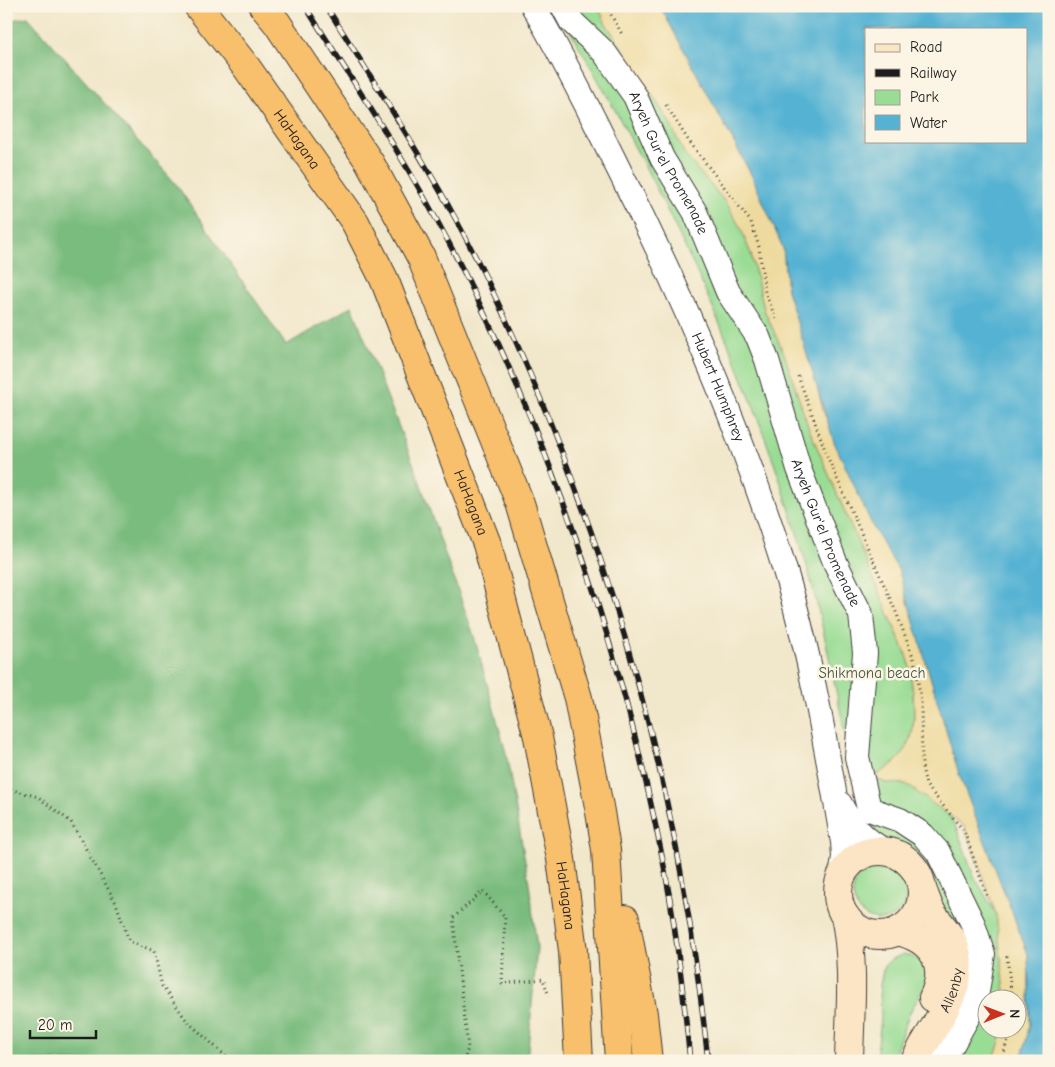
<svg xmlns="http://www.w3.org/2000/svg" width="1055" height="1067" viewBox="0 0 1055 1067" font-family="'Comic Neue',sans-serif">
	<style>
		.green { fill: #99dc94; stroke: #5a7c58 }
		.forest { fill: #7abc7e; stroke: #4b6c4d }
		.sand { fill: #eeda9e; stroke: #857b5d }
		.water { fill: #55b2d3; stroke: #386778; fill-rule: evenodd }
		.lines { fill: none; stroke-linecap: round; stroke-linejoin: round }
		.street-casing { stroke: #3c3a36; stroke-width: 26 }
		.secondary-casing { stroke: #3c3a36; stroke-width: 30 }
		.highway-casing { stroke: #3c3a36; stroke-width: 30 }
		.path { stroke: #3c3a36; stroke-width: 3; stroke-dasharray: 1 4; stroke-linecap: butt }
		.street { stroke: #fff; stroke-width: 24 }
		.secondary { stroke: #fce5c4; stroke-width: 28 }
		.highway { stroke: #f8bf6c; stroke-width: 28 }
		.rail-casing { stroke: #1c1c1c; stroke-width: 5.5 }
		.rail { stroke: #fcf5e5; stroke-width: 4; stroke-dasharray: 11; stroke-linecap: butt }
		.labels { text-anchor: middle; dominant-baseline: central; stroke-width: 5; stroke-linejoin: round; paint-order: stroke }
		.street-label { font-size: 15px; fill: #1c1c1c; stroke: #fcf5e5 }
		.park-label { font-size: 15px; fill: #425640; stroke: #fcf5e5 }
	</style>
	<rect width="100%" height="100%" fill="#fcf5e5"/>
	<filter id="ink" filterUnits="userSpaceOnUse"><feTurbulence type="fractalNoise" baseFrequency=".02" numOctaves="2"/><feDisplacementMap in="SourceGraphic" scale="10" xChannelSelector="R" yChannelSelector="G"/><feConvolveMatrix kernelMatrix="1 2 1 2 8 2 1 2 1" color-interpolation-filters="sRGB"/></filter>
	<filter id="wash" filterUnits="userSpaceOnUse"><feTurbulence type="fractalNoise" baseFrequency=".0096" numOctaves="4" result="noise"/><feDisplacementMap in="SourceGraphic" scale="20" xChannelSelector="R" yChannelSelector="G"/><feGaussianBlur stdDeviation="1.12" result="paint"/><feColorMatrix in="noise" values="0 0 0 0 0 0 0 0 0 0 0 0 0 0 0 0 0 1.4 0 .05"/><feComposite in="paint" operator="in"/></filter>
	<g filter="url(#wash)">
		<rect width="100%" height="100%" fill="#f1e7cb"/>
		<g class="green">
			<path d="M 555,6 L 598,6 L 605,22 L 669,121 L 685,155 L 727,204 L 741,229 L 751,254 L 765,312 L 784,353 L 808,426 L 909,661 C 912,690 921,732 901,756 C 895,764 882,771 874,777 L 886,783 L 906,784 L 949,815 L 957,830 L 974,876 L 996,914 L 1006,999 L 988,1000 L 988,1030 L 1004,1030 L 993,1061 L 928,1061 L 938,905 L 917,856 L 896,843 L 874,834 L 873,779 L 852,767 C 836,693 823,618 801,546 C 744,356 657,175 555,6 Z"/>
			<circle cx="880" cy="893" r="27"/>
			<path d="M 904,954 L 919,959 L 926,972 L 927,982 L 909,1014 L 892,1061 L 876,1061 L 881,1019 L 880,985 L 884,966 L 892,959 Z"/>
		</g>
		<path class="forest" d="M 28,17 L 176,184 L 286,345 L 352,306 L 416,471 L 474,636 L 506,753 L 529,883 L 537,948 L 527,1061 L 6,1061 L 6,21 Z"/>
		<path class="sand" d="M 598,6 L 660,6 L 751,174 L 783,248 L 787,290 L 814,374 L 823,411 L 874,529 L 899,571 L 959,774 L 1028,954 L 1030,1024 L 1021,1061 L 993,1061 L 1004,1030 L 1018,1030 L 1018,1000 L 1006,999 L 996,914 L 965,827 L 906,784 L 886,783 L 873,778 C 882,771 894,765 901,756 C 922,733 912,690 909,661 L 808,426 L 784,353 L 765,312 L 751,254 L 741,229 L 727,204 L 685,155 L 669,121 L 605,22 Z"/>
		<path class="water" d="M 660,6 L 1049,6 L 1049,1061 L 1021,1061 L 1030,1024 L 1028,954 L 959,774 L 899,571 L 874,529 L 834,442 L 787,290 L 783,248 L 751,174 ZM 866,29 L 1026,29 L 1026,141 L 866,141 Z"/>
	</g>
	<g filter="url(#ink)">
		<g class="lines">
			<defs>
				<g id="street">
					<path id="s1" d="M 533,6 C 564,58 590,112 617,166 C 682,294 740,427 783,564 C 810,651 827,752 843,842 L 844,857 L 841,878"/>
					<path id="s2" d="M 563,6 L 571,21 L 604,52 L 635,96 L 662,158 L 695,212 L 728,292 L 758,337 L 767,360 L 799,469 L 835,562 L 861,615 L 865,653 L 857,757 L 869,809 L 900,820 L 923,835 L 938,852 L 973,924 L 983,954 L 975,1004 L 943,1061"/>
					<path d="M 840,804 C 851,825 865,841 886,851"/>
				</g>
				<g id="secondary">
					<circle cx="880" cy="893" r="42"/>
					<path d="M 845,916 C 855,964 850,1012 849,1061"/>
					<path d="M 898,931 C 933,940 949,964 933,998"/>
					<path id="s3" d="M 915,1061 C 931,1027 970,986 954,945 C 950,934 942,926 935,917 C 929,910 926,898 922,889"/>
				</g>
				<g id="highway">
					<path id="s4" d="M 198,6 L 247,68 L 355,222 L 384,279 L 487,544 L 538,737 L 561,859 L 573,951 L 579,1061"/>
					<path d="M 263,6 L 277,23 L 370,163 L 421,257 L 520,503 L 578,698 L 600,812 L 606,850 L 619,1061"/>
					<path d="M 625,919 L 643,1014 L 648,1061"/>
				</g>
			</defs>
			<use href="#street" class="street-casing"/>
			<use href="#secondary" class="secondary-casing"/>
			<use href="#highway" class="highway-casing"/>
			<g class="path">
				<path d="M 606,6 L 623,36"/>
				<path d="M 666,105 L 688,140 L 751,222 L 759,247 L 765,292 L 776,319"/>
				<path d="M 798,376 L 828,458 L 896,612 L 914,659 L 921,699 L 922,767 L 926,785 L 964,831 L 987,896"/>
				<path d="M 6,788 L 38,797 L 71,822 L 116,903 L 129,941 L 154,951 L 162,986 L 187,1021 L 231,1061"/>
				<path d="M 1007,956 L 1012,1000"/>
				<path d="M 464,1061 L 468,1048 L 453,918 L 483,891 L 505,917 L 502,984 L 543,979 L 549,996"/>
				<path d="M 1001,1061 L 1011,1030"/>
			</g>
			<use href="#street" class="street"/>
			<use href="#secondary" class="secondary"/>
			<use href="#highway" class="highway"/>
			<defs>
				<g id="rail">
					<path d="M 305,6 C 349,75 395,144 434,215 C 541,411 615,628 660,846 C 675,917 683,989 690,1061"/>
					<path d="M 326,6 C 368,72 410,137 448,205 C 487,275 520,348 550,422 C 633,628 685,839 708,1061"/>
				</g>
			</defs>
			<use href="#rail" class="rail-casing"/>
			<use href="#rail" class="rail"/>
		</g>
	</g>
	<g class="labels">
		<g class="street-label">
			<text stroke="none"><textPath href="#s4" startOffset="166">HaHagana</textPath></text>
			<text stroke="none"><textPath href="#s2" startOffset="191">Aryeh Gur'el Promenade</textPath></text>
			<text stroke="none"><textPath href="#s1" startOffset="424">Hubert Humphrey</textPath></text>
			<text stroke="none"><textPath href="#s4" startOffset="571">HaHagana</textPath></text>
			<text stroke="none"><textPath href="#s2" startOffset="595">Aryeh Gur'el Promenade</textPath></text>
			<text stroke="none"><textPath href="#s4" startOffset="976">HaHagana</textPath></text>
			<text stroke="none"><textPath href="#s3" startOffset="80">Allenby</textPath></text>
		</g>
		<g class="park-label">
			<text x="872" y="673">Shikmona beach</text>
		</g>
	</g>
	<rect width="1055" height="1067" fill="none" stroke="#fcf5e5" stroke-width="25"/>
	<rect x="865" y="28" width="162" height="115" fill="#fcf5e5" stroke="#a29e95"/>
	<rect x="875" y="44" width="25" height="8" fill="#fce5c4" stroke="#a29e95"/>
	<text x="910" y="52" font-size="15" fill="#1c1c1c">Road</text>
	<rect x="875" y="69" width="25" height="8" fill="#1c1c1c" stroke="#a29e95"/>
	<text x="910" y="78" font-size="15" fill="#1c1c1c">Railway</text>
	<rect x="875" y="90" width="25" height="15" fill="#99dc94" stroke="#a29e95"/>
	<text x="910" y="102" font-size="15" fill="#1c1c1c">Park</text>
	<rect x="875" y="115" width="25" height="15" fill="#55b2d3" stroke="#a29e95"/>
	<text x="910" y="128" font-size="15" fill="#1c1c1c">Water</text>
	<g transform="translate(1002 1014) rotate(89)"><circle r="24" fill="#fcf5e5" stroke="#a29e95"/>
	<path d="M0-4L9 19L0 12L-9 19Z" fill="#c8321e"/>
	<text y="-8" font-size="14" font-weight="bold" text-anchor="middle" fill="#1c1c1c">N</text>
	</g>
	<path d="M30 1030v8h66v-8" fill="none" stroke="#1c1c1c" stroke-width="2.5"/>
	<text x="38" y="1030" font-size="15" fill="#1c1c1c" stroke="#fcf5e5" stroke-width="4" paint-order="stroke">20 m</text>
</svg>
